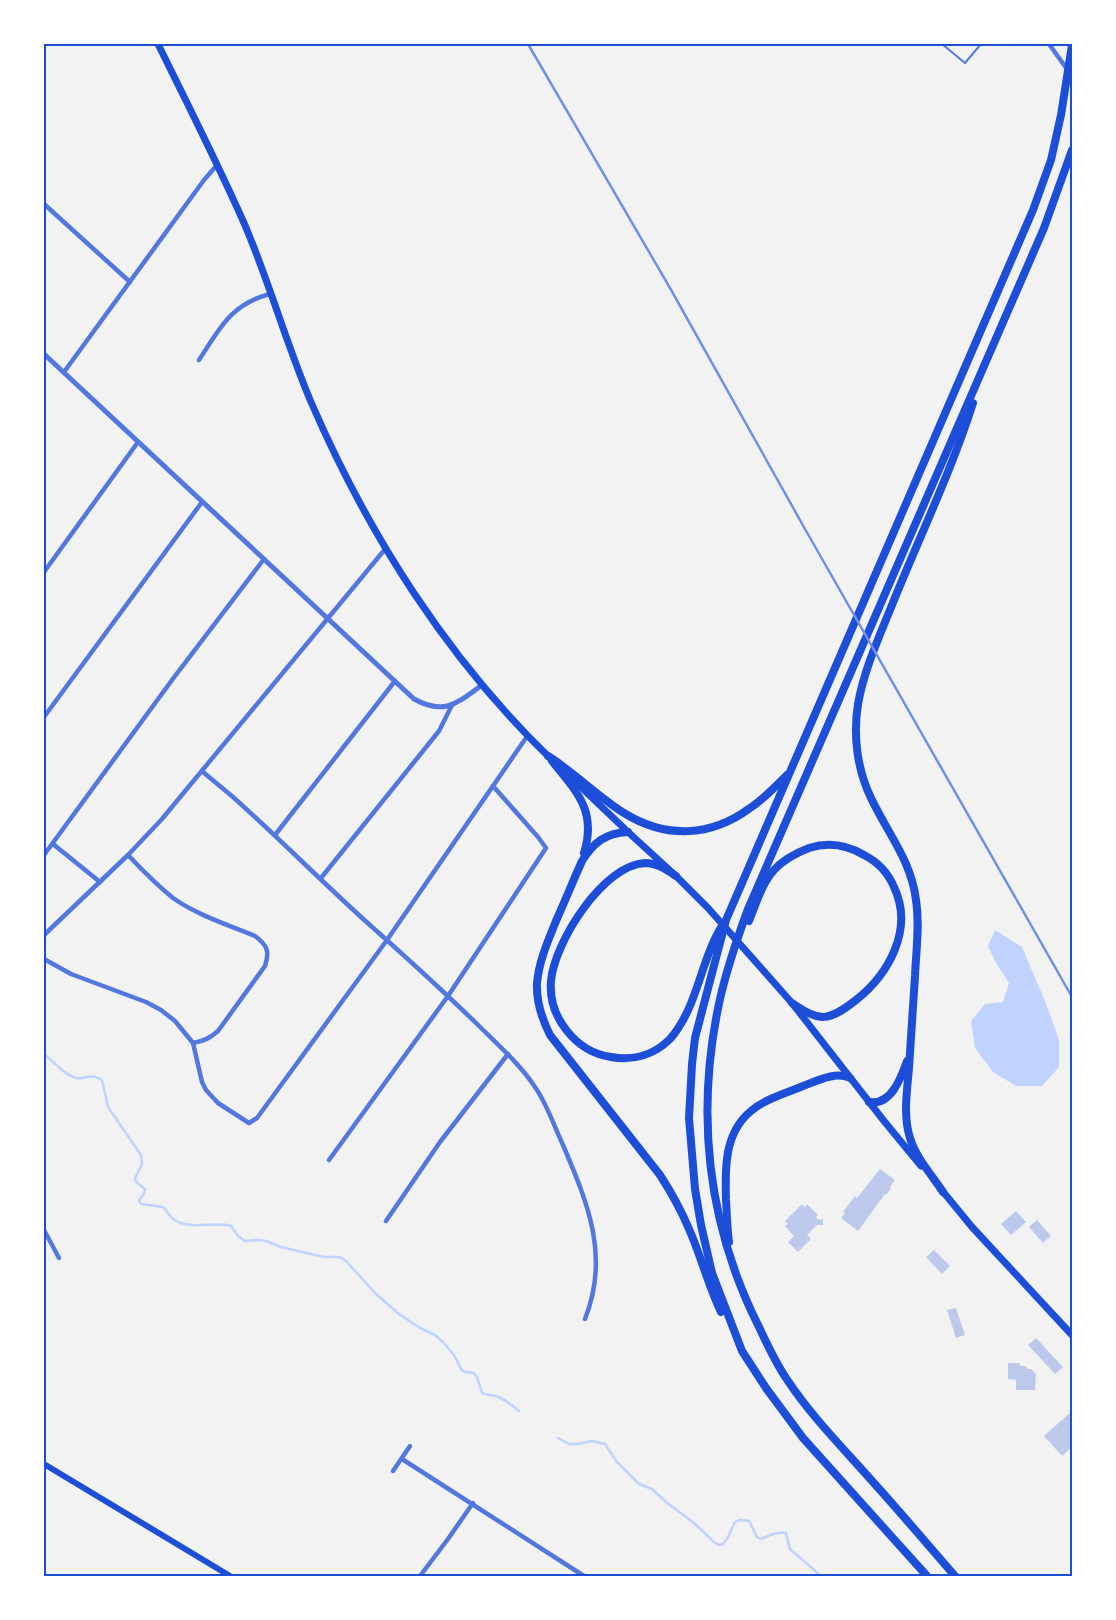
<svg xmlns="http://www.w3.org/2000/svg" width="1116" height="1620" viewBox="0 0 1116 1620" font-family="'Source Serif 4',serif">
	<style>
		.water { fill: #bfd3fe }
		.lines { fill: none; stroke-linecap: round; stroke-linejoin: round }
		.stream { stroke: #bfd3fe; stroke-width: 2.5 }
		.building { fill: #bdc9ec }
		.service { stroke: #5277de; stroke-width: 2 }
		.minor { stroke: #5277de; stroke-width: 4.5 }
		.tertiary { stroke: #5277de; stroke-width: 5 }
		.secondary { stroke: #1d4ed8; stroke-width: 6 }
		.primary { stroke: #1d4ed8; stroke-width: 7 }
		.motorway { stroke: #1d4ed8; stroke-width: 8 }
		.rail { stroke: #7290e2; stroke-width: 2.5 }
		.neatline { fill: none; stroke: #1d4ed8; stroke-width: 2 }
	</style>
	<rect width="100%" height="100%" fill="#f2f2f2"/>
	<path class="water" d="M 995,930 L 1022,947 L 1047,1006 L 1059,1040 L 1059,1067 L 1042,1086 L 1016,1086 L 993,1072 L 975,1048 L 971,1021 L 985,1004 L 1003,1002 L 1009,983 L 996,963 L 988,946 Z"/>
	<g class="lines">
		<g class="stream">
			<path d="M 44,1054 C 53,1061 64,1075 76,1078 C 86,1080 90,1072 102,1080 L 108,1107 L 141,1155 L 142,1164 L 135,1178 L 136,1182 L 145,1189 L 144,1194 L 139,1200 L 141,1204 L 163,1207 C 167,1210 169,1216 173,1219 C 191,1231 212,1221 231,1226 L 238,1236 L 245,1241 L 259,1240 L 266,1241 L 281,1247 L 324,1257 L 340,1257 L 346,1261 L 376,1294 L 399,1314 L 420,1328 L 435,1335 L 444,1343 L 454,1355 L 461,1369 L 465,1372 L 474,1373 L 477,1377 L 482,1393 C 488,1396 493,1394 498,1397 C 506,1400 513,1406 519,1411"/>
			<path d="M 558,1438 L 569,1444 L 578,1444 L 592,1441 L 605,1444 L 617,1462 L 639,1484 L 652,1489 L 666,1502 L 694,1523 L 714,1542 L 719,1545 L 723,1544 L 727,1539 L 735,1522 L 739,1520 L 749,1521 L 757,1537 L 761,1539 C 769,1536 777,1531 786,1533 L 790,1549 L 821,1576"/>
		</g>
	</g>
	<g class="building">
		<path d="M 880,1169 L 895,1180 L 890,1187 L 891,1188 L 886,1195 L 885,1194 L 858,1231 L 841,1218 L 845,1213 L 843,1212 L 855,1196 L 857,1198 Z"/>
		<path d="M 802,1204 L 805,1207 L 807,1204 L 818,1215 L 816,1217 L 819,1220 L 823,1219 L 823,1225 L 817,1225 L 807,1235 L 811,1239 L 798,1252 L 788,1242 L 794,1236 L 785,1226 L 788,1224 L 785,1221 Z"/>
		<path d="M 1016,1211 L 1026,1222 L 1011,1235 L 1001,1224 Z"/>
		<path d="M 1037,1220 L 1051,1236 L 1043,1243 L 1029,1227 Z"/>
		<path d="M 934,1250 L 950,1266 L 942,1274 L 926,1257 Z"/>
		<path d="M 956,1308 L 965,1335 L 956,1338 L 947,1310 Z"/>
		<path d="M 1036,1338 L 1063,1367 L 1055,1374 L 1028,1345 Z"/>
		<path d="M 1008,1363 L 1019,1363 L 1021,1366 L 1025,1366 L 1028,1369 L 1031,1369 L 1036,1374 L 1035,1390 L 1016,1390 L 1016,1380 L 1008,1379 Z"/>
		<path d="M 1072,1411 L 1072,1447 L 1062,1456 L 1044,1436 Z"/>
	</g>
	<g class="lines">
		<path class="service" d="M 942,44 L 965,63 L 981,44"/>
		<g class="minor">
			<path d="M 1049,44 L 1072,76"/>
			<path d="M 44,204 L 130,282"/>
			<path d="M 199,360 C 220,328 231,304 270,294"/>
			<path d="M 64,372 L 204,180 L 217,165"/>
			<path d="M 44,572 L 138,442"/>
			<path d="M 44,717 L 202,502"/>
			<path d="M 203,772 L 233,797 C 280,839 324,884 371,926 C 407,958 442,990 476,1023 C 497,1044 519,1063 535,1087 C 547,1104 554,1126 563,1145 C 588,1204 610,1256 585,1319"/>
			<path d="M 275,835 L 395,681"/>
			<path d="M 53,844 L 100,882"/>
			<path d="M 44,855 L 172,680 L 264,559"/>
			<path d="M 128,855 C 142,870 157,885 173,898 C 197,915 228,925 255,936 C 267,945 270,951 265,966 L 218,1031 C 210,1038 204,1041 193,1043"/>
			<path d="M 321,878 L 439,731 L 452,705"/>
			<path d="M 44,935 L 128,855 L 162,819 L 386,548"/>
			<path d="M 44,959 L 71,974 L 146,1002 L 161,1010 L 175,1021 L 193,1043 L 202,1082 L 206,1090 L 218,1103 L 249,1123 L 257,1118 L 387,940 L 528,735"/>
			<path d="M 329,1160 L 448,996 L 546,848 L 538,837 L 493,786"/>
			<path d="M 386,1221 L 440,1142 L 508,1054"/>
			<path d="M 44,1230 L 59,1258"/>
			<path d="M 402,1459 L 584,1576"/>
			<path d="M 393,1471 L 410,1446"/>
			<path d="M 420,1576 L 448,1539 L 473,1503"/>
		</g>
		<path class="tertiary" d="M 44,354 L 414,699 C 445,716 457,703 482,685"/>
		<path class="secondary" d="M 44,1464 L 230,1576"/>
		<g class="primary">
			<path d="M 158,44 C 187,103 217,162 244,223 C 269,281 286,343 311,402 C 368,534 448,660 552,760"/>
			<path d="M 562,769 L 628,832 L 676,876 L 708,908 L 792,1003 L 884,1121 L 921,1166"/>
			<path d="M 940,1188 L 972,1227 L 1072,1335"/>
		</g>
		<g class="motorway">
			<path d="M 548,756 C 575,773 598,797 624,813 C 666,839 711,837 750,808 C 764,799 775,787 787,775"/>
			<path d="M 552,761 C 577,792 597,811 584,853"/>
			<path d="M 628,832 C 605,833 593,843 582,861 C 573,881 565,901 556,921 C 548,941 539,961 537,983 C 536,1002 542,1019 550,1035 L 660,1175 C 671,1192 681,1210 689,1229 C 701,1256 708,1285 721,1312"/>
			<path d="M 676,876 C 667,870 657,863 645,863 C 603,865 554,943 551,981 C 548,1017 576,1052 611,1057 C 633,1061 654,1055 670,1039 C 698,1007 700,961 722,926"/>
			<path d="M 749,921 C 756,904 762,883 774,870 C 783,860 796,853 809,848 C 828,842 847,845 864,855 C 878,862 888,873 894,887 C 914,929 889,974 856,1000 C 828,1022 820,1022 792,1003"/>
			<path d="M 869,1102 C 891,1106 901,1078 907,1061"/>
			<path d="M 943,1192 C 932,1175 916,1158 910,1138 C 903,1116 907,1091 909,1068 C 911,1037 913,1006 915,976 C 916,951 920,925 916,900 C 911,860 888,834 871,798 C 857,769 853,735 858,704 C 864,670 879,637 892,605 C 919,538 951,472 973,403"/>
			<path d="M 729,1242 C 727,1228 727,1214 726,1200 C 725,1169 724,1133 751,1111 C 765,1099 786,1093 803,1086 C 817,1081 835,1071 850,1078"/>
			<path d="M 927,1576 L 803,1438 L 766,1388 L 742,1351 L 712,1273 L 701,1225 L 695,1189 L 689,1118 L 692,1064 L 695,1038 L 726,920 L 1033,210 L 1051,160 L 1061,115 L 1072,45"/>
			<path d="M 955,1576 C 928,1545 901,1513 873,1482 C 844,1449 812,1417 788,1381 C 776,1364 768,1346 759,1327 C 707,1224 695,1112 720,999 C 727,968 737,939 748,909 L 1044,228 L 1072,150"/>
		</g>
		<path class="rail" d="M 528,44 L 670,288 L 805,529 L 1072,997"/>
	</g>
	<rect width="1116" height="1620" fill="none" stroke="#ffffff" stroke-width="90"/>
	<rect x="45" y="45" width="1026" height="1530" class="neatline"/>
</svg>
